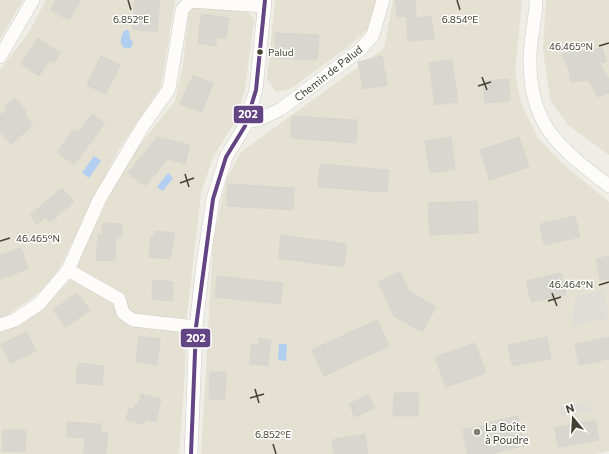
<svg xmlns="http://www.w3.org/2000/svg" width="609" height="454" viewBox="0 0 609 454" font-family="Commissioner,sans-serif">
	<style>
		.residential { fill: #e4e1d3 }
		.parking { fill: #deddd6 }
		.water { fill: #b2cef1 }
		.building { fill: #d8d7cf; stroke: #d7d5cc }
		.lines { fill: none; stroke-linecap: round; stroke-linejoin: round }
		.minor-casing { stroke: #cdcbc4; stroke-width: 14 }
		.minor { stroke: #fdfcfb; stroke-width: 13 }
		.bus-1-casing { stroke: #fff; stroke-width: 7 }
		.bus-1 { stroke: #644583; stroke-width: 4 }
		.ticks { fill: none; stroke: #454132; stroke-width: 1.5 }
		.bus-dot { fill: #454132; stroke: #fff; stroke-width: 1.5 }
		.poi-dot { fill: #807e71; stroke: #fff; stroke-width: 1.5 }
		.labels { text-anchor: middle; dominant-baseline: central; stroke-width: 3; stroke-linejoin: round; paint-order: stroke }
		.bus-label { font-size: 10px; fill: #454132; stroke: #fff; text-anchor: start }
		.street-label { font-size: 11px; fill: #454132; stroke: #fff }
		.poi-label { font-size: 11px; fill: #454132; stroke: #fff; text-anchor: start }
		.ticks-label { font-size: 10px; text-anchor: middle; fill: #454132; stroke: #fff; stroke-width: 3; stroke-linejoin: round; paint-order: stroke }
		.line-badge { stroke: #fff; stroke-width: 1.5 }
		.badge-label { font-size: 11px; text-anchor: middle; font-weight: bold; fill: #fff }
	</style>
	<rect width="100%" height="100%" fill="#efeee6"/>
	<g class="residential">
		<path d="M 0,0 L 23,0 L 0,39 Z"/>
		<path d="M 46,0 L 175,0 L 161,87 L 119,149 L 54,279 L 33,297 L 9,314 L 0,317 L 0,70 L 28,34 Z"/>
		<path d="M 275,0 L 377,0 L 370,27 L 348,47 L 290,89 L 276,92 L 267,79 Z"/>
		<path d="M 393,0 L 522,0 L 515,72 L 521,103 L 538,138 L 563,164 L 609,202 L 609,451 L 596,454 L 201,454 L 213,243 L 226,180 L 241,152 L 384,48 Z"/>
		<path d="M 546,0 L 609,0 L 609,155 L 568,125 L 550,100 L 543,49 Z"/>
		<path d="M 193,5 L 246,10 L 254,19 L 245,89 L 235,122 L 213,157 L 201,193 L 187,316 L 184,387 L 179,454 L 0,454 L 0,332 L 16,326 L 45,306 L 70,280 L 108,198 L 128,160 L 175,101 L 183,65 L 189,11 Z"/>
	</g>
	<g class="parking">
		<path d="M 605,290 L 608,319 L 571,326 L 576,296 Z"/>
		<path d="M 590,401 L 591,412 L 562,417 L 559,406 Z"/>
	</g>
	<g class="water">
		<path d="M 126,30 L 129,30 L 130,39 L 133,42 L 131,48 C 119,52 118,35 126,30 Z"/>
		<path d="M 94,156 L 101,161 L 89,178 L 82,173 Z"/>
		<path d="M 168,173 L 173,178 L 163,191 L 157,187 Z"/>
		<path d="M 279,344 L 287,344 L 286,361 L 278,360 Z"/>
	</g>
	<g class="building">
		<path d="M 56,0 L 81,0 L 69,20 L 50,10 Z"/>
		<path d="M 135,0 L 160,0 L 157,32 L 132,29 Z"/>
		<path d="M 395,0 L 415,0 L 416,18 L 431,16 L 434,39 L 408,41 L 406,16 L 397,17 Z"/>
		<path d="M 201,14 L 229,18 L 226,38 L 217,37 L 216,46 L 198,43 Z"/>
		<path d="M 276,33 L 319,35 L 317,60 L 275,58 Z"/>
		<path d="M 38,38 L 60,53 L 54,63 L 50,60 L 39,76 L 21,64 Z"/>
		<path d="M 602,48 L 606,62 L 599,63 L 609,79 L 609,93 L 598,97 L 589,80 L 571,82 L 568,67 L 562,55 L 574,49 L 576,53 Z"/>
		<path d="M 101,56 L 120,65 L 106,94 L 87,85 Z"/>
		<path d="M 382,56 L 387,85 L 363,89 L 358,62 Z"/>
		<path d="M 452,60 L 458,102 L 435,105 L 429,63 Z"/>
		<path d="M 193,76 L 213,83 L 202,112 L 180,104 Z"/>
		<path d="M 509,79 L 510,101 L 485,103 L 483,81 Z"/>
		<path d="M 15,98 L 27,112 L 24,114 L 33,125 L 11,144 L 0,132 L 0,115 L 7,110 L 5,107 Z"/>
		<path d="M 92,114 L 105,123 L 74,165 L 57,152 L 74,129 L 79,132 Z"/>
		<path d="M 292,116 L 357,120 L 356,143 L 291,138 Z"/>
		<path d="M 157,137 L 190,145 L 185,164 L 168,159 L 145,186 L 128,173 Z"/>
		<path d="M 451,137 L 455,169 L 430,173 L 425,141 Z"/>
		<path d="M 519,137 L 529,167 L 489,180 L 480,150 Z"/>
		<path d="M 320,164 L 389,170 L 387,192 L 318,187 Z"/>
		<path d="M 228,184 L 294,188 L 293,210 L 227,206 Z"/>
		<path d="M 62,188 L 74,202 L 50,222 L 45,217 L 37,224 L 30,215 Z"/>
		<path d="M 477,201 L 478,233 L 430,235 L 428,203 Z"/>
		<path d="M 575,216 L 580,237 L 544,245 L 540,224 Z"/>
		<path d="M 103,223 L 122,224 L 122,238 L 116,238 L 115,261 L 96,260 L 98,234 L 102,235 Z"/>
		<path d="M 155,231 L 175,233 L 170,259 L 149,257 L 151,236 L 155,237 Z"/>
		<path d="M 281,235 L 347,244 L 344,267 L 278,258 Z"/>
		<path d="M 21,248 L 28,269 L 0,279 L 0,255 Z"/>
		<path d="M 609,256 L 609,279 L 600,280 L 596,259 Z"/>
		<path d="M 400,272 L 409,291 L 436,307 L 422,332 L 394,316 L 378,282 Z"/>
		<path d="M 561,273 L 566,295 L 531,302 L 526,281 Z"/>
		<path d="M 217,276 L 283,283 L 280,304 L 215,297 Z"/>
		<path d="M 153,280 L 173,282 L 172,301 L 152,299 Z"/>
		<path d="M 77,293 L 90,310 L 66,327 L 53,310 Z"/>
		<path d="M 377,320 L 389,346 L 324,376 L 312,350 Z"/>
		<path d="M 27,332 L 36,351 L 10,363 L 1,344 Z"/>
		<path d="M 139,336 L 160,339 L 157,365 L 136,362 Z"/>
		<path d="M 547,337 L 551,359 L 512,366 L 508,345 Z"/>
		<path d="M 609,337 L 609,359 L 579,365 L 575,344 Z"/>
		<path d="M 259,338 L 271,340 L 268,366 L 250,364 L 251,344 L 258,345 Z"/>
		<path d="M 475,343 L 486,373 L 446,387 L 435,357 Z"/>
		<path d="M 78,363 L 104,366 L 102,385 L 76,383 Z"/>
		<path d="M 210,372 L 226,372 L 225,400 L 209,399 Z"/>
		<path d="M 394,393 L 419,393 L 418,416 L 393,416 Z"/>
		<path d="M 141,394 L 161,399 L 156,422 L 145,419 L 144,424 L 126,420 L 129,408 L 134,409 L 135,404 L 138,405 Z"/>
		<path d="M 368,395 L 375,408 L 355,417 L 349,404 Z"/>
		<path d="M 518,416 L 524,446 L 496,452 L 496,454 L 467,454 L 463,430 L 490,424 L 490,422 Z"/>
		<path d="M 595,420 L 599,440 L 558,447 L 555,428 Z"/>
		<path d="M 67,422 L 101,424 L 100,432 L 108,432 L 106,454 L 84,453 L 85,438 L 67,437 Z"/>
		<path d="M 3,430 L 26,430 L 25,452 L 2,451 Z"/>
		<path d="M 365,434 L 368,454 L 334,454 L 332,440 Z"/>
	</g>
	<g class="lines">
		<defs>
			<g id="minor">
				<path d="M 536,0 C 536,19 530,38 530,58 C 529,126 559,147 609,186"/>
				<path d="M 0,57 L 33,0"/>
				<path d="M 247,121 L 258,120 L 281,109 L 360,50 L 373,35 L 383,0"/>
				<path d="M 68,270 L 119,299 L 123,313 L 133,320 L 196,327"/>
				<path d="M 0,325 L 15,320 L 39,304 L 68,270 L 99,200 L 143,126 L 169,89 L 182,10 L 190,1 L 265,6"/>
				<path d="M 191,454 L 196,327 L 203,264 L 213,199 L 226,157 L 245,126 L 256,90 L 265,0"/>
			</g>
		</defs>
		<use href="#minor" class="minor-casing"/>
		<use href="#minor" class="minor"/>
		<defs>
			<path id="bus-1" d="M 191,454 L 196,327 L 213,199 L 226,157 L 245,126 L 256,90 L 265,0"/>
		</defs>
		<use href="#bus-1" class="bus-1-casing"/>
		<use href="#bus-1" class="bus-1"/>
	</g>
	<path class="ticks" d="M 128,0 L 131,10M 457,0 L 460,10M 599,46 L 609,43M 482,77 L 487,90M 478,86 L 491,82M 185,174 L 189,187M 180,183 L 194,178M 0,241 L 10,238M 599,285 L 609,282M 552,293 L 557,306M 548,301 L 561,297M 255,389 L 259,403M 250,398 L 264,394M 273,444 L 276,454"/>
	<circle class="bus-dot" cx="260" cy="52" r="3.5"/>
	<circle class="poi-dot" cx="477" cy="432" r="4"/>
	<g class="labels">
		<g class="bus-label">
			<text x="268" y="52">Palud</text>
		</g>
		<g class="street-label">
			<text transform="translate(328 73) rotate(-38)">Chemin de Palud</text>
		</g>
		<g class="poi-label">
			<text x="485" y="426">La Boîte<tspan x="485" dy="13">à Poudre</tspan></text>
		</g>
	</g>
	<g class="ticks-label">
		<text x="131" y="23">6.852°E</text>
		<text x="460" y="23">6.854°E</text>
		<text x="571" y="50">46.465°N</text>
		<text x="38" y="242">46.465°N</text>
		<text x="571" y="288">46.464°N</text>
		<text x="273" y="438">6.852°E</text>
	</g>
	<g class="line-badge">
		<rect x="233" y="105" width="31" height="19" rx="4" fill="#644583"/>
		<rect x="180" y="328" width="31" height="20" rx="4" fill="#644583"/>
	</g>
	<g class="badge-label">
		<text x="248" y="118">202</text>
		<text x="196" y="342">202</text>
	</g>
	<g transform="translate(573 418) rotate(342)" stroke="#ffffff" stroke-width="3" paint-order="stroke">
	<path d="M0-3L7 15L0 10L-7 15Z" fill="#454132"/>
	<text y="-6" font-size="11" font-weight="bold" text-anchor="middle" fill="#454132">N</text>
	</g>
</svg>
